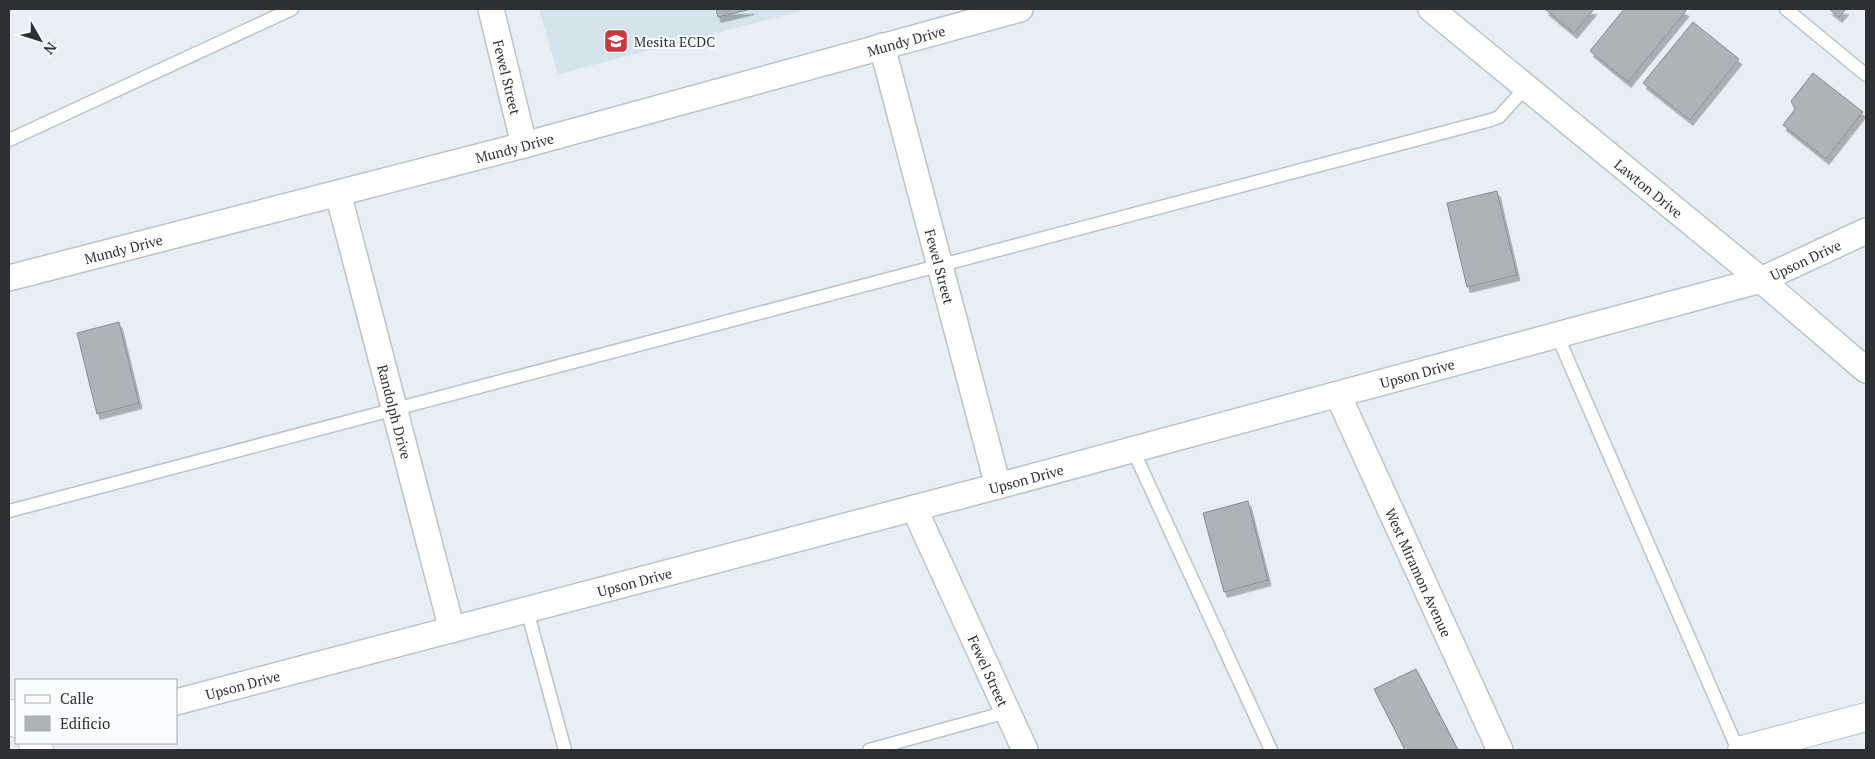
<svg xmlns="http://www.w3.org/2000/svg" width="1875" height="759" viewBox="0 0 1875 759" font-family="'PT Serif',serif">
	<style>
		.built { fill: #d4e3ec }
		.building { fill: #acb4b8; stroke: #858d91; filter: url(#shadow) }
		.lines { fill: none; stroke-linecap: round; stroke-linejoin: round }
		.lane-casing { stroke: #bbc3c7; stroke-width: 15 }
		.street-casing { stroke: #bbc3c7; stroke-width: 28 }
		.secondary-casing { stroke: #bbc3c7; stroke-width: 30 }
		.lane { stroke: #fff; stroke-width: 12 }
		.street { stroke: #fff; stroke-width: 25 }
		.secondary { stroke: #fff; stroke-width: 28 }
		.labels { text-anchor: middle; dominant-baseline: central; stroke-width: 4; stroke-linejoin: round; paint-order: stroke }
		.street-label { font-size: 14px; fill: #2d3032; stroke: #f7fcff }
		.poi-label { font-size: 14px; fill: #2d3032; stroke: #f7fcff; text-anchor: start }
	</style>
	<defs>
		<filter id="shadow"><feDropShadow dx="3" dy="5.5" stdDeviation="0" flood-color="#0004"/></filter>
	</defs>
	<rect width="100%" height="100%" fill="#e7eff4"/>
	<path class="built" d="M 539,9 L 808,9 L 558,74 Z"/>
	<g class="building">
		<path d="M 716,9 L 751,9 L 718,17 Z"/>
		<path d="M 1545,9 L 1594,9 L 1574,33 Z"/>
		<path d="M 1624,9 L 1683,9 L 1686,11 L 1628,82 L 1590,51 Z"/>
		<path d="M 1829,9 L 1846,9 L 1839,17 Z"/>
		<path d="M 1693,22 L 1739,59 L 1690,120 L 1643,83 Z"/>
		<path d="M 1813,73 L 1863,112 L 1826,159 L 1783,125 L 1795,109 L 1791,101 Z"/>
		<path d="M 1497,191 L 1517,275 L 1467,287 L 1447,203 Z"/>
		<path d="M 119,322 L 139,403 L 97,414 L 77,333 Z"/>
		<path d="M 1248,501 L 1268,580 L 1224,592 L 1203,513 Z"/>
		<path d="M 1416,669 L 1458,750 L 1405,750 L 1374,689 Z"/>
	</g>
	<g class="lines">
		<defs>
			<g id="lane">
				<path d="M 1786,9 L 1866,75"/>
				<path d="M 9,140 L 292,9"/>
				<path d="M 1557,335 L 1738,750"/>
				<path d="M 1133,450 L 1271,750"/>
				<path d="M 9,511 L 1491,120 L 1499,117 L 1526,87"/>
				<path d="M 527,610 L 565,750"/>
				<path d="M 869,750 L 1007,712"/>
			</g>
			<g id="street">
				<path id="s1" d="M 491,9 L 524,145"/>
				<path id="s2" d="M 1431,9 L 1761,280 L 1866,370"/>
				<path id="s3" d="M 882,46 L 998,486"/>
				<path id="s4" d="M 338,193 L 452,630"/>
				<path id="s5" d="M 9,278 L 524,145 L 1020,9"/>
				<path id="s6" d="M 1338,395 L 1500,750"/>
				<path id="s7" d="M 914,508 L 1025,750"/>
				<path id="s8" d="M 176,702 L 998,486 L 1761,280 L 1866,231"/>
			</g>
			<g id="secondary">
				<path d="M 9,714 L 16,723"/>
				<path d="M 33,743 L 39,750"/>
				<path d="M 1742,750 L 1866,717"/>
			</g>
		</defs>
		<use href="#lane" class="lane-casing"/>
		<use href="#street" class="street-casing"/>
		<use href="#secondary" class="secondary-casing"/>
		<use href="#lane" class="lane"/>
		<use href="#street" class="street"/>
		<use href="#secondary" class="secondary"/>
	</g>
	<defs>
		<symbol id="school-square" viewBox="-11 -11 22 22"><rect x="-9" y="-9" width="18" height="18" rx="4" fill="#c8383f" stroke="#f7fcff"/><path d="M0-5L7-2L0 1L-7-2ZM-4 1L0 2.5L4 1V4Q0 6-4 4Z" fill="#fff"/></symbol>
	</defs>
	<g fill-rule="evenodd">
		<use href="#school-square" x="602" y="27" width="28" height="28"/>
	</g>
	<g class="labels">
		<g class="street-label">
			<text stroke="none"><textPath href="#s5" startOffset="928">Mundy Drive</textPath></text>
			<text stroke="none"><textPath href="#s1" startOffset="70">Fewel Street</textPath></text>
			<text stroke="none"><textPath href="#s5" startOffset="522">Mundy Drive</textPath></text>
			<text stroke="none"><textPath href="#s2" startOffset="282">Lawton Drive</textPath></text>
			<text stroke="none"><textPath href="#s5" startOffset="118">Mundy Drive</textPath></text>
			<text stroke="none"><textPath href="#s8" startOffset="1689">Upson Drive</textPath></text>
			<text stroke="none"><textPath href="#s3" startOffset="228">Fewel Street</textPath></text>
			<text stroke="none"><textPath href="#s8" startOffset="1284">Upson Drive</textPath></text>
			<text stroke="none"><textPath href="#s4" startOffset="226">Randolph Drive</textPath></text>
			<text stroke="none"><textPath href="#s8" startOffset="879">Upson Drive</textPath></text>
			<text stroke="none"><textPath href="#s6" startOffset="195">West Miramon Avenue</textPath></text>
			<text stroke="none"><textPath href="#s8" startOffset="474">Upson Drive</textPath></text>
			<text stroke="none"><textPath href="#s7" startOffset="179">Fewel Street</textPath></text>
			<text stroke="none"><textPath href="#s8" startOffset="69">Upson Drive</textPath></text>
		</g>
		<g class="poi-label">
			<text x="634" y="41">Mesita ECDC</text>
		</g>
	</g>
	<rect width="1875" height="759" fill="none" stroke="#2d3032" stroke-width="20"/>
	<rect x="15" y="679" width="162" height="65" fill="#f7fcff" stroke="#a6aaad"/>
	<rect x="25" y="695" width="25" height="8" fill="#ffffff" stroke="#a6aaad"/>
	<text x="60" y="704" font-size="15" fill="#2d3032">Calle</text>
	<rect x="25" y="716" width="25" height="15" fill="#acb4b8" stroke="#a6aaad"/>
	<text x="60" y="729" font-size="15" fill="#2d3032">Edificio</text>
	<g transform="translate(40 40) rotate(129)" stroke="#f7fcff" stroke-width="4" paint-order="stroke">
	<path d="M0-4L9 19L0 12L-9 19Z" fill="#2d3032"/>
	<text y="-8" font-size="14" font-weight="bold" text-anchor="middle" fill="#2d3032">N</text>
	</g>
</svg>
